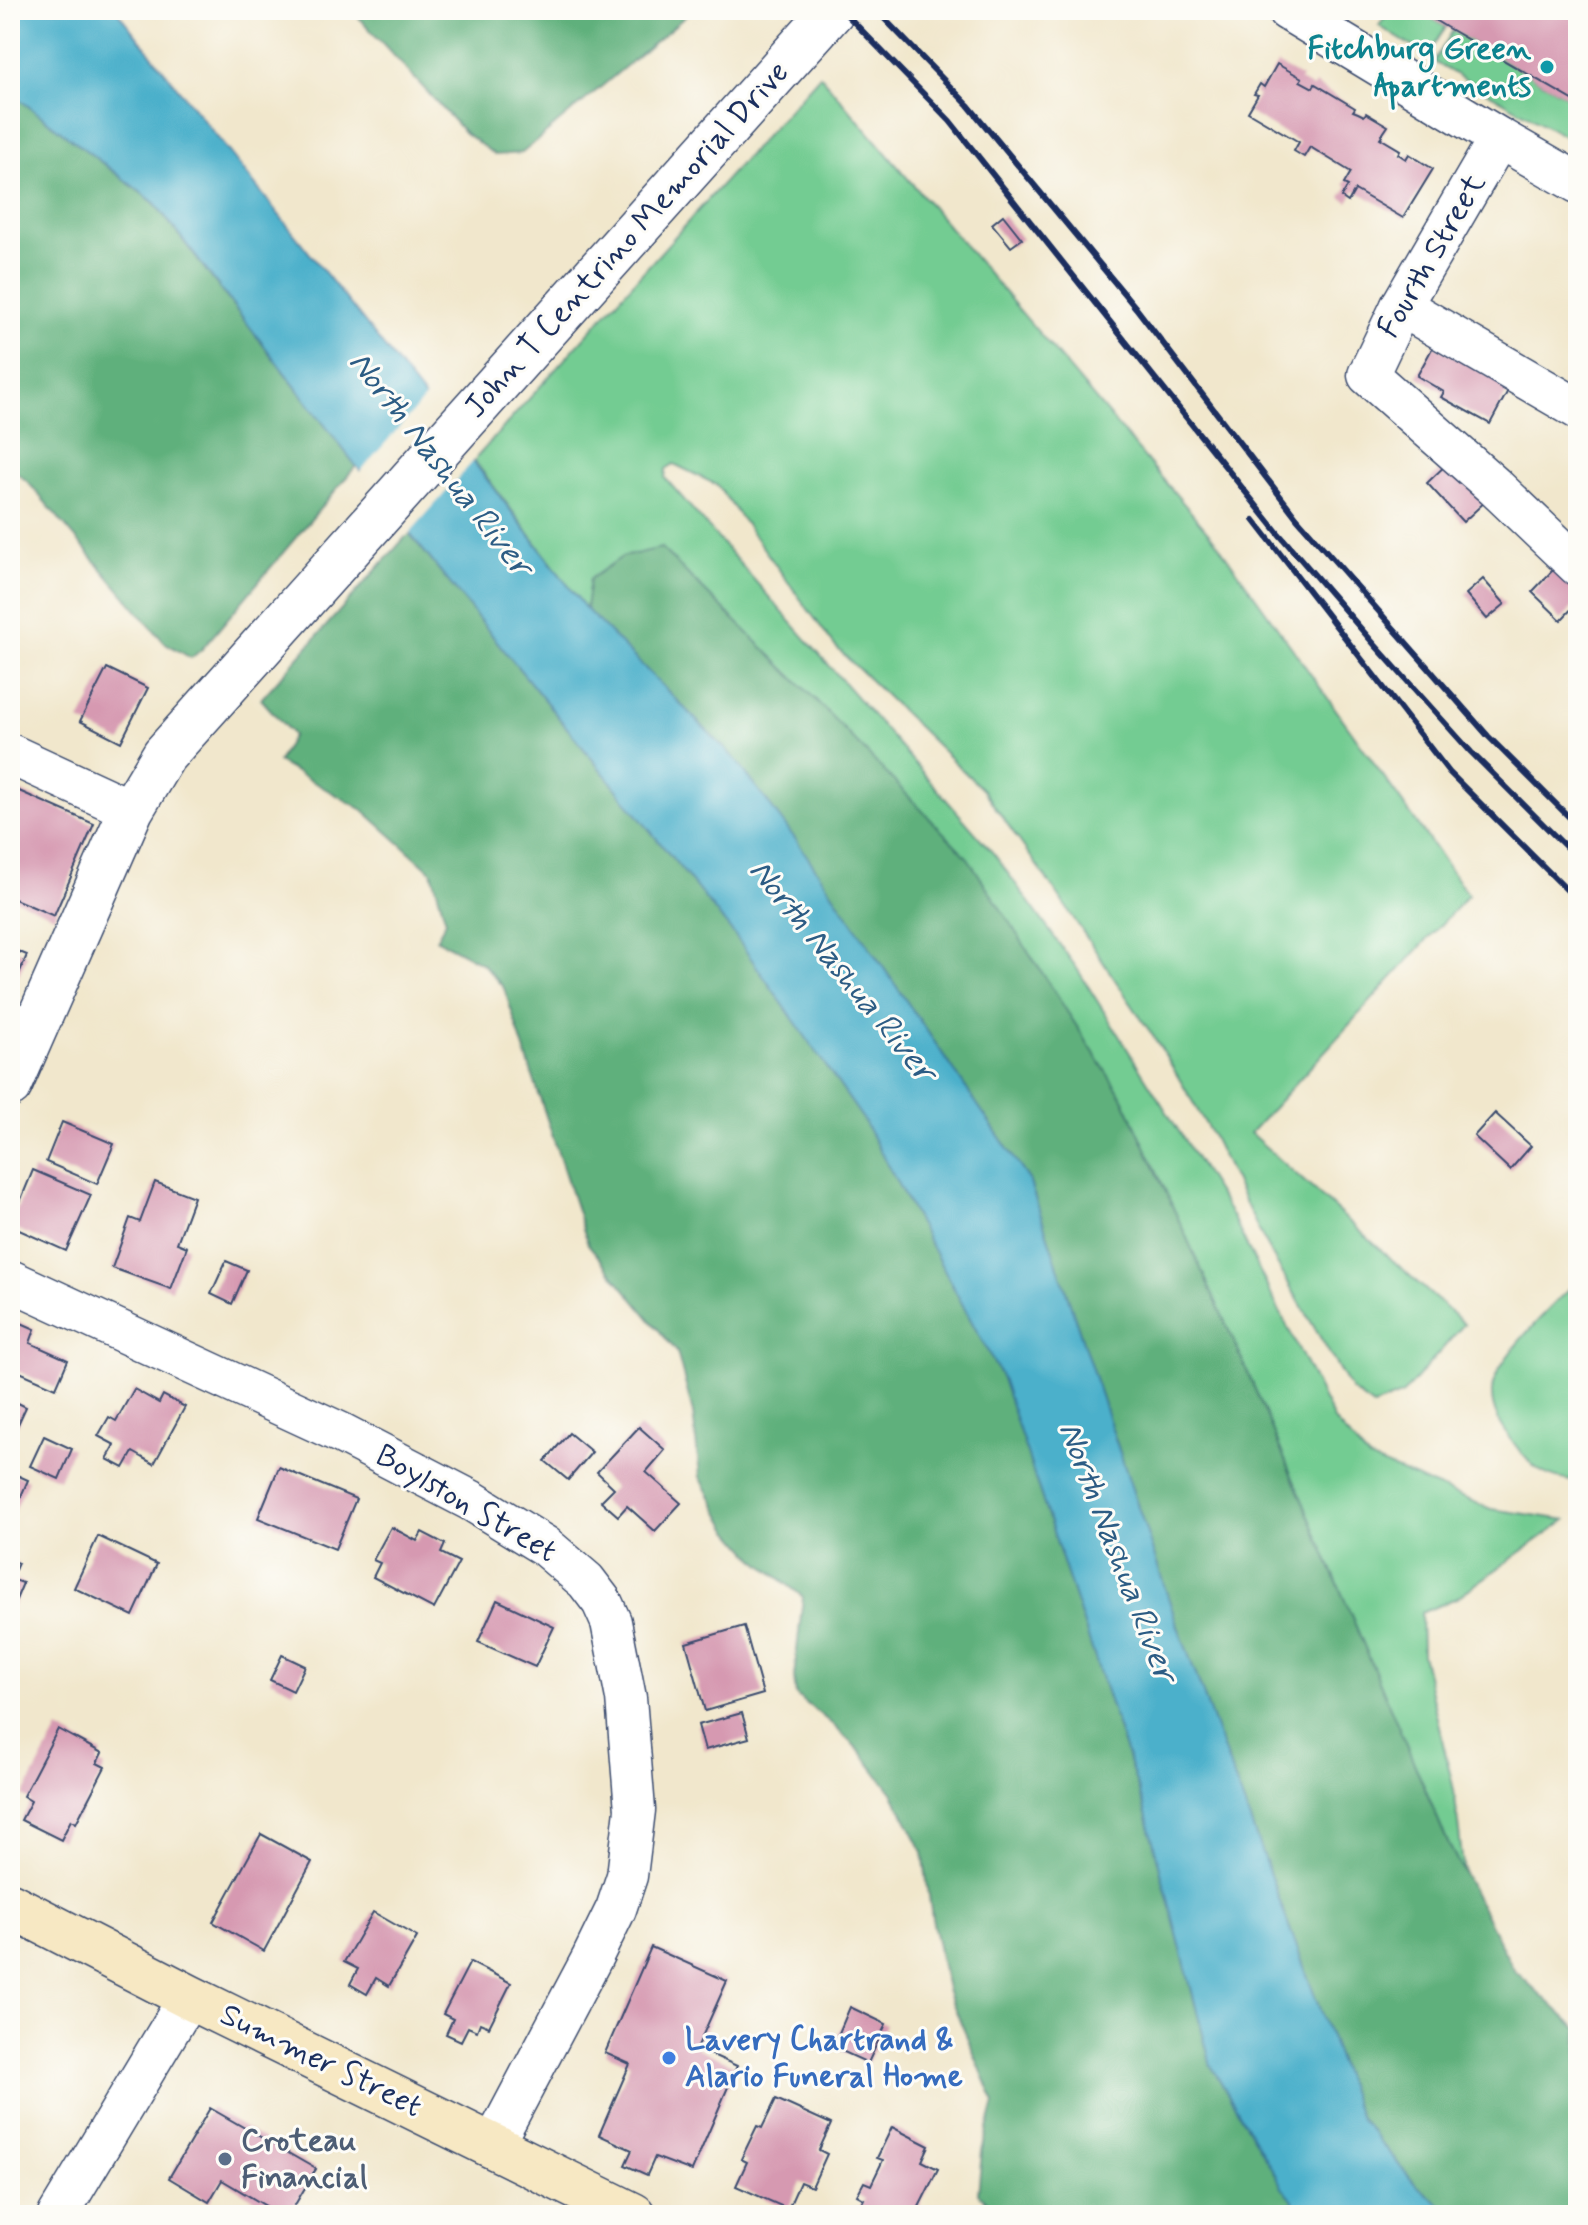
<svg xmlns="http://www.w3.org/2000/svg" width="1588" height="2225" viewBox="0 0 1588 2225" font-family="Mynerve,sans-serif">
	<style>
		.green { fill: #73cc92; stroke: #477e78; stroke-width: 2 }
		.forest { fill: #5eb07c; stroke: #3c706d; stroke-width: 2 }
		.water { fill: #4cb0cb; stroke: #347094; stroke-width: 2 }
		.pier { fill: #f1e7cc }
		.building { fill: #d699b1 }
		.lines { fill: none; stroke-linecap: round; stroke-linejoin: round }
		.minor-casing { stroke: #3b4b6e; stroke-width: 43 }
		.tertiary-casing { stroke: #3b4b6e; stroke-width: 47 }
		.secondary-casing { stroke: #3b4b6e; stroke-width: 47 }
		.minor { stroke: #fff; stroke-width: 40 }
		.tertiary { stroke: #fff; stroke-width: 44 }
		.secondary { stroke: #f7e8c3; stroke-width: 44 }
		.rail { stroke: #1b2f5e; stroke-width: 6 }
		.culture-dot { fill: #0f9aa8; stroke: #fdfcf7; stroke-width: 3 }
		.shop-dot { fill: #3f7fe0; stroke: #fdfcf7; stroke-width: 3 }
		.service-dot { fill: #5c6f8a; stroke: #fdfcf7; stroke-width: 3 }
		.labels { text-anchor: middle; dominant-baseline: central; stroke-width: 6; stroke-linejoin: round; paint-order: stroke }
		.culture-label { font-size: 32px; font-weight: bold; fill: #0d838f; stroke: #fdfcf7; text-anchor: end }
		.street-label { font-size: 32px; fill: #1b2f5e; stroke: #fdfcf7 }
		.shop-label { font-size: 32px; font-weight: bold; fill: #366cbe; stroke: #fdfcf7; text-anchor: start }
		.service-label { font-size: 32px; font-weight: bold; fill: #4e5e75; stroke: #fdfcf7; text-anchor: start }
		.water-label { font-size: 34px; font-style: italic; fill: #2c5c84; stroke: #fdfcf7 }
	</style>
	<rect width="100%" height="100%" fill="#fdfcf7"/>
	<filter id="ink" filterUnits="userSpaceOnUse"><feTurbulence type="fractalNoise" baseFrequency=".0125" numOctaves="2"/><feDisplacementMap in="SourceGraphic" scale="16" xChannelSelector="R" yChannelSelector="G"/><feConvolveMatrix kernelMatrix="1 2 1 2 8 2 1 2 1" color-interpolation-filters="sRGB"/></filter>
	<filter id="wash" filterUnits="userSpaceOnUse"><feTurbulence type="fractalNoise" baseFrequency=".006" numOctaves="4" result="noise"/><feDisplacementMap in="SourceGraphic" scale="32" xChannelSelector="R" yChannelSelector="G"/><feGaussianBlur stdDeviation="1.8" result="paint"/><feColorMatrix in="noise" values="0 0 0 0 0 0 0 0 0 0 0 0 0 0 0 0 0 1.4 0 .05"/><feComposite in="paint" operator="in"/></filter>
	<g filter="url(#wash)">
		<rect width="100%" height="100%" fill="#f1e7cc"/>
		<g class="green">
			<path d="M 1389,10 L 1418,10 L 1446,27 L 1427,56 L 1379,26 Z"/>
			<path d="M 1453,30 L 1578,103 L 1578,144 L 1434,62 Z"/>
			<path d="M 820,75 L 1218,544 L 1468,895 L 1250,1133 L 1464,1324 L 1403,1394 L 1373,1406 L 1351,1390 L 1266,1245 L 1212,1135 L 1163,1051 L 1058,895 L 983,790 L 835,646 L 717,485 L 674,464 L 666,469 L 665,478 L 994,854 L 1076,967 L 1232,1216 L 1335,1422 L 1369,1459 L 1491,1509 L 1566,1520 L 1456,1598 L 1421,1613 L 1422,1654 L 1454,1790 L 1464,1874 L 1448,1843 L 1242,1359 L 1123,1098 L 963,854 L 805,689 L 661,548 L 590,579 L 586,609 L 474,460 Z"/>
			<path d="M 1578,1280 L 1578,1482 C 1544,1478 1533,1470 1513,1442 C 1502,1427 1491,1411 1492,1391 C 1493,1359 1555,1304 1578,1280 Z"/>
		</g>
		<g class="forest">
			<path d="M 352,10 L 693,10 L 522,153 L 495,155 L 465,133 Z"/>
			<path d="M 10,92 L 154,203 L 356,466 L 202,649 L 191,658 L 164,642 L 28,482 L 10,467 Z"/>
			<path d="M 409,533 L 734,934 L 863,1119 L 1002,1378 L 1144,1806 L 1211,2065 L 1283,2188 L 1304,2215 L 1005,2215 L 978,2194 L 982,2151 L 995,2103 L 947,1990 L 932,1918 L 923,1852 L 893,1794 L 860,1751 L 832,1724 L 796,1695 L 794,1677 L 803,1597 L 755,1559 L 728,1528 L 700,1477 L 693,1413 L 677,1352 L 588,1244 L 504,988 L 483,964 L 436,939 L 446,921 L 432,872 L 363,810 L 278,762 L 293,735 L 261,699 Z"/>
			<path d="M 661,548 L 805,689 L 968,858 L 1123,1098 L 1242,1359 L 1448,1843 L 1514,1970 L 1578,2029 L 1578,2215 L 1453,2215 L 1415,2184 L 1360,2118 L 1176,1621 L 1029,1180 L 796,840 L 735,759 L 586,609 L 590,579 L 622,557 Z"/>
		</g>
		<path class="water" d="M 10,10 L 116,10 L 420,392 L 586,609 L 735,759 L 796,840 L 1029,1180 L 1176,1621 L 1360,2118 L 1415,2184 L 1453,2215 L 1304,2215 L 1283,2188 L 1211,2065 L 1144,1806 L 1002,1378 L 863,1119 L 734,934 L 377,493 L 155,203 L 10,92 Z"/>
		<path class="pier" d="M 428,395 L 476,458 L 406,537 L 357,475 Z"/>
		<g id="blocks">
			<g class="building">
				<path d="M 1418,10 L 1578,10 L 1578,103 L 1446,27 Z"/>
				<path d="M 1277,64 L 1302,78 L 1300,81 L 1313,88 L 1315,84 L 1355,108 L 1353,111 L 1358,113 L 1364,116 L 1366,113 L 1388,126 L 1380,138 L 1400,150 L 1398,154 L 1406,159 L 1409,154 L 1433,169 L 1403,218 L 1355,190 L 1348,202 L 1341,197 L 1348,186 L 1344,184 L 1351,172 L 1310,147 L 1304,157 L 1294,151 L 1299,142 L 1248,112 L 1258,95 L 1254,94 L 1260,84 L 1264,87 Z"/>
				<path d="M 1003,215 L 1022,239 L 1011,247 L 992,224 Z"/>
				<path d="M 1434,345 L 1510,387 L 1490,424 L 1441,397 L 1444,392 L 1417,376 Z"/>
				<path d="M 1451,460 L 1487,500 L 1463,522 L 1427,483 Z"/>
				<path d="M 1553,570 L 1561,577 L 1566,573 L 1578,584 L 1578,602 L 1561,620 L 1532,592 Z"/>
				<path d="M 1483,579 L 1505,604 L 1487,619 L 1466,594 Z"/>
				<path d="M 107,668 L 148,688 L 121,742 L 80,721 Z"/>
				<path d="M 10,787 L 94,824 L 54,916 L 10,897 Z"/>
				<path d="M 10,948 L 27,955 L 10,995 Z"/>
				<path d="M 1495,1113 L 1531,1146 L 1510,1170 L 1474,1136 Z"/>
				<path d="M 62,1122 L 114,1144 L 97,1184 L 46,1162 Z"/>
				<path d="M 33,1170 L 91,1195 L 66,1251 L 10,1226 Z"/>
				<path d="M 155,1182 L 194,1197 L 177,1243 L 187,1247 L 171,1289 L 112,1268 L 130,1218 L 140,1222 Z"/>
				<path d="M 226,1261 L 247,1270 L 232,1304 L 211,1294 Z"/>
				<path d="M 10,1318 L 35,1329 L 30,1343 L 68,1360 L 56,1388 L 15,1370 L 18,1364 L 10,1360 Z"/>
				<path d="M 134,1389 L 159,1403 L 163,1395 L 185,1407 L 154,1464 L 133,1452 L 124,1468 L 107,1459 L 115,1445 L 98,1436 L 109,1417 L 116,1421 Z"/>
				<path d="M 10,1399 L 26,1407 L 14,1433 L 10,1431 Z"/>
				<path d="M 639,1427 L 665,1450 L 646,1472 L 681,1503 L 655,1531 L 627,1506 L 618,1516 L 601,1501 L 614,1488 L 597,1472 Z"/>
				<path d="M 569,1433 L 592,1452 L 568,1480 L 545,1461 Z"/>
				<path d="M 44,1436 L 72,1449 L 59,1479 L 30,1466 Z"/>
				<path d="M 279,1467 L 356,1499 L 335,1549 L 258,1518 Z"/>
				<path d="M 10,1472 L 28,1480 L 10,1522 Z"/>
				<path d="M 391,1527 L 417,1541 L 422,1532 L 445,1544 L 441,1553 L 459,1562 L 434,1609 L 373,1577 L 380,1563 L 373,1560 Z"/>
				<path d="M 98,1536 L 157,1564 L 133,1616 L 74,1588 Z"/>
				<path d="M 10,1560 L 18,1563 L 11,1579 L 23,1583 L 10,1614 Z"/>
				<path d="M 497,1600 L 554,1627 L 535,1667 L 478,1642 Z"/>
				<path d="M 744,1626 L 763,1694 L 705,1711 L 686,1643 Z"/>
				<path d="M 282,1655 L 305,1666 L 293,1691 L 270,1680 Z"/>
				<path d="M 742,1713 L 749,1738 L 705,1750 L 698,1725 Z"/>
				<path d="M 58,1729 L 102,1753 L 97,1763 L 105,1767 L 76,1823 L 71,1820 L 61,1840 L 21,1820 L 31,1801 L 23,1796 Z"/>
				<path d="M 261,1834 L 312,1862 L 264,1951 L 213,1922 Z"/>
				<path d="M 373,1912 L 417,1937 L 389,1986 L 376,1978 L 367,1994 L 350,1984 L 358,1969 L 344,1962 Z"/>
				<path d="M 651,1947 L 727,1981 L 697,2048 L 737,2066 L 692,2171 L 655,2157 L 647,2175 L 625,2165 L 632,2150 L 599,2135 L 630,2064 L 605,2053 Z"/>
				<path d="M 470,1962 L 511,1983 L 489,2027 L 480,2023 L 477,2031 L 468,2027 L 461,2041 L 446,2034 L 453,2019 L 443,2014 Z"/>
				<path d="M 850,2007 L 886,2024 L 868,2063 L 833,2047 Z"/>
				<path d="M 776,2099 L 831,2124 L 819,2150 L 827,2154 L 812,2187 L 800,2182 L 788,2209 L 736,2186 L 747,2162 L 741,2159 L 757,2126 L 762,2128 Z"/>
				<path d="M 210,2108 L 316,2169 L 289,2215 L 281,2215 L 222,2180 L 209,2202 L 169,2178 Z"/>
				<path d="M 892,2127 L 929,2146 L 922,2161 L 938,2169 L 915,2215 L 856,2215 L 864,2199 L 857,2195 L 864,2182 L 871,2185 L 883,2160 L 877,2158 Z"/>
			</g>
		</g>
	</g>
	<g filter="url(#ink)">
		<use href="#blocks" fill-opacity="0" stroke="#3b4b6e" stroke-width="2"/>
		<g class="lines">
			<defs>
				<g id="minor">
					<path d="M 1287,10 L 1499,138 L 1578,183"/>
					<path d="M 1499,138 L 1401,306 L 1368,375 L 1495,487 L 1578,566"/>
					<path d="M 1401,306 L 1578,409"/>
					<path d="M 10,754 L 131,810"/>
					<path d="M 10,1280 L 341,1433 L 472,1501 L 545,1546 L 586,1581 L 602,1602 L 611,1622 L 626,1698 L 635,1810 L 627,1876 L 616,1909 L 592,1958 L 493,2145"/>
					<path d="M 58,2215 L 189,1997"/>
				</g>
				<path id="tertiary" d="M 10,1085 L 131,810 L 164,755 L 833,10"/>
				<path id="secondary" d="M 10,1905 L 189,1997 L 633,2215"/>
			</defs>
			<use href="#minor" class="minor-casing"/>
			<use href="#tertiary" class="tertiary-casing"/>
			<use href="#secondary" class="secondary-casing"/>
			<use href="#minor" class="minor"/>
			<use href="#tertiary" class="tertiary"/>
			<use href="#secondary" class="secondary"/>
			<g class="rail">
				<path d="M 842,10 L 950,121 L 1279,534 L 1375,645 L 1471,752 L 1578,859"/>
				<path d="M 876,10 L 968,105 L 1136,308 L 1297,518 L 1488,736 L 1578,826"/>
				<path d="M 1254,520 L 1449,772 L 1578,901"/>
			</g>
		</g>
	</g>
	<circle class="culture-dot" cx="1547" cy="67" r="8"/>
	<circle class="shop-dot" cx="669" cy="2058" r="8"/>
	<circle class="service-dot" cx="225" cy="2159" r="8"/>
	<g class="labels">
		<g class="culture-label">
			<text x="1531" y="49">Fitchburg Green<tspan x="1531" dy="37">Apartments</tspan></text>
		</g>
		<g class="street-label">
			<text transform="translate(627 240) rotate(-48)">John T Centrino Memorial Drive</text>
			<text transform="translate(1432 256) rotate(-60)">Fourth Street</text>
			<text transform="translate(466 1504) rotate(30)">Boylston Street</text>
			<text transform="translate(321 2061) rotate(26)">Summer Street</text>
		</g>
		<g class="shop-label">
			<text x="685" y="2040">Lavery Chartrand &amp;<tspan x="685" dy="37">Alario Funeral Home</tspan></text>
		</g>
		<g class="service-label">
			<text x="241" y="2141">Croteau<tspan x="241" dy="37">Financial</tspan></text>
		</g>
		<g class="water-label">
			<text transform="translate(440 464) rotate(52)">North Nashua River</text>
			<text transform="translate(842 971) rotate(51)">North Nashua River</text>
			<text transform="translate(1117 1552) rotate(69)">North Nashua River</text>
		</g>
	</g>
	<rect width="1588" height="2225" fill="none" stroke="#fdfcf7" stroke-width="40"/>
</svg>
